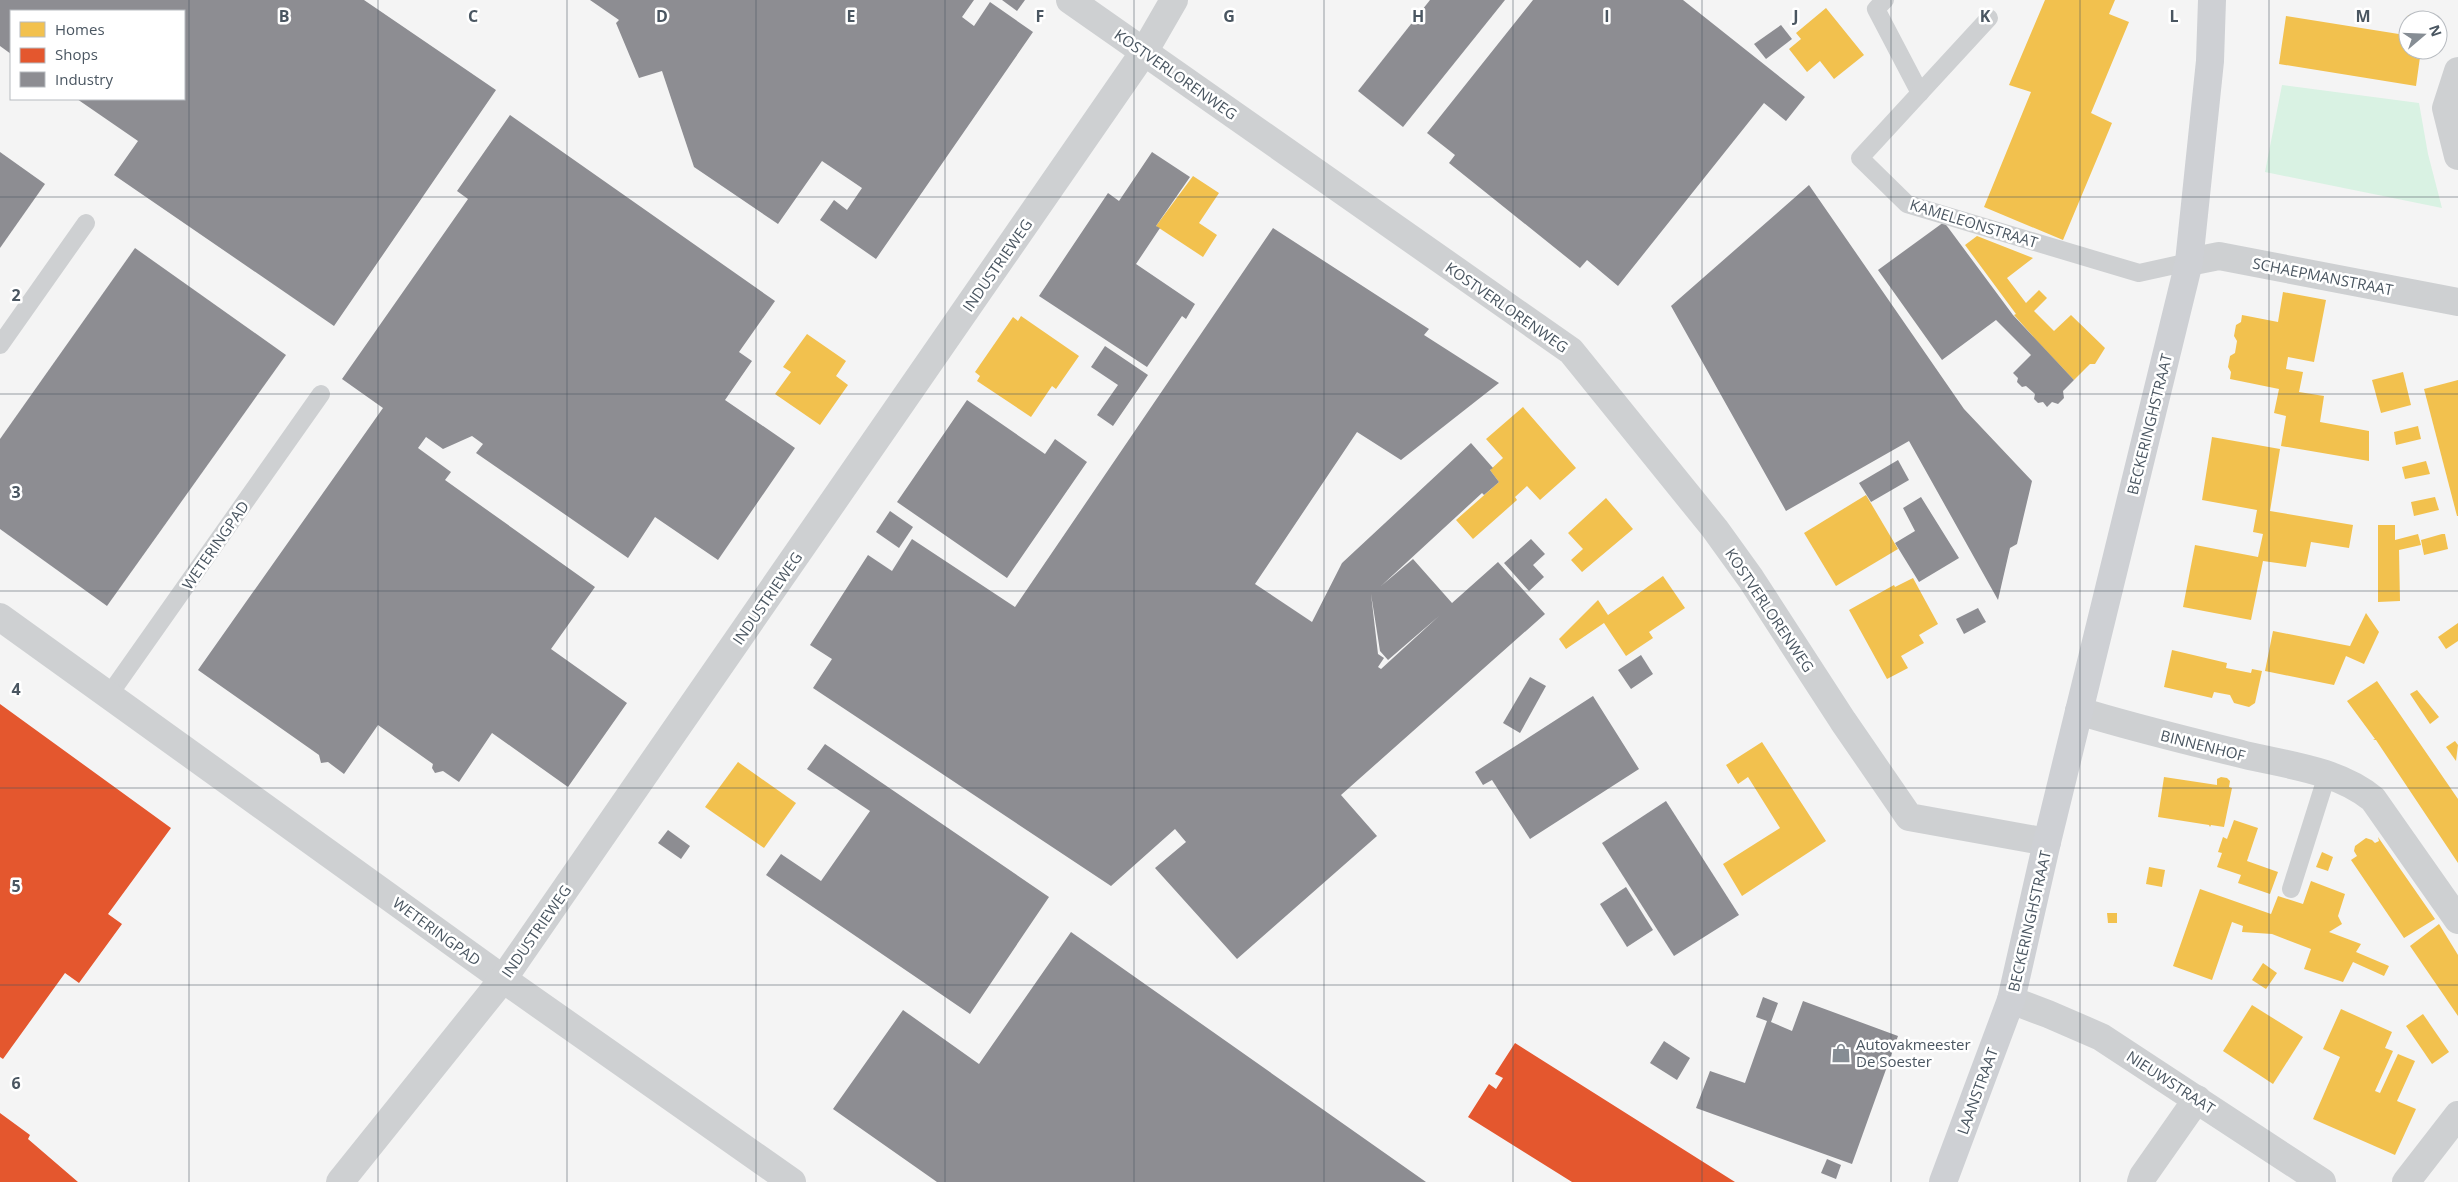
<svg xmlns="http://www.w3.org/2000/svg" width="2458" height="1182" viewBox="0 0 2458 1182" font-family="'Open Sans',sans-serif">
	<style>
		.green { fill: #d9f2e3 }
		.homes { fill: #f2c14e }
		.shops { fill: #e4572e }
		.industry { fill: #8d8d92; fill-rule: evenodd }
		.lines { fill: none; stroke-linecap: round; stroke-linejoin: round }
		.lane { stroke: #ced0d2; stroke-width: 18 }
		.street { stroke: #ced0d2; stroke-width: 28 }
		.secondary { stroke: #ced0d4; stroke-width: 28 }
		.grid { fill: none; stroke: #4a5661; stroke-width: 1; stroke-opacity: 0.55 }
		.labels { text-anchor: middle; dominant-baseline: central; stroke-width: 5; stroke-linejoin: round; paint-order: stroke }
		.street-label { font-size: 15px; fill: #4a5661; stroke: #fff }
		.poi-label { font-size: 15px; fill: #4a5661; stroke: #fff; text-anchor: start }
		.grid-label { font-size: 16px; text-anchor: middle; font-weight: bold; fill: #4a5661; stroke: #fff; stroke-width: 5; stroke-linejoin: round; paint-order: stroke }
	</style>
	<rect width="100%" height="100%" fill="#f4f4f4"/>
	<path class="green" d="M 2282,85 L 2419,103 L 2428,154 L 2442,208 L 2265,172 Z"/>
	<g class="homes">
		<path d="M 2045,0 L 2115,0 L 2109,14 L 2129,22 L 2091,113 L 2112,123 L 2063,240 L 1984,207 L 2031,92 L 2009,85 Z"/>
		<path d="M 1826,8 L 1864,55 L 1834,79 L 1820,61 L 1807,72 L 1789,49 L 1801,39 L 1796,33 Z"/>
		<path d="M 2408,15 L 2426,18 L 2426,20 L 2407,20 Z"/>
		<path d="M 2286,16 L 2405,35 L 2408,20 L 2408,50 L 2421,50 L 2416,86 L 2279,64 Z"/>
		<path d="M 1193,176 L 1219,193 L 1199,223 L 1217,235 L 1203,257 L 1156,226 Z"/>
		<path d="M 1977,236 L 2033,258 L 2007,278 L 2026,303 L 2039,290 L 2047,298 L 2034,311 L 2054,331 L 2071,315 L 2105,348 L 2095,364 L 2090,364 L 2074,380 L 2038,342 L 2014,315 L 2016,314 L 1965,245 Z"/>
		<path d="M 2283,292 L 2326,300 L 2314,362 L 2288,357 L 2286,369 L 2303,372 L 2299,392 L 2324,396 L 2320,422 L 2369,431 L 2369,461 L 2281,446 L 2286,416 L 2274,413 L 2279,389 L 2230,379 L 2231,372 L 2228,367 L 2230,356 L 2235,353 L 2237,341 L 2234,336 L 2236,325 L 2241,322 L 2242,315 L 2278,322 Z"/>
		<path d="M 1021,316 L 1079,356 L 1056,389 L 1052,386 L 1031,417 L 977,381 L 980,376 L 975,372 L 1013,317 L 1018,321 Z"/>
		<path d="M 807,334 L 846,361 L 836,376 L 848,385 L 820,425 L 775,394 L 791,372 L 783,367 Z"/>
		<path d="M 2403,372 L 2411,405 L 2381,413 L 2372,380 Z"/>
		<path d="M 2458,380 L 2458,516 L 2457,516 L 2424,389 Z"/>
		<path d="M 1523,407 L 1576,468 L 1540,500 L 1527,486 L 1515,497 L 1517,500 L 1473,539 L 1456,520 L 1499,482 L 1490,470 L 1503,458 L 1486,439 Z"/>
		<path d="M 2418,426 L 2421,439 L 2396,445 L 2394,432 Z"/>
		<path d="M 2212,437 L 2280,449 L 2270,511 L 2353,525 L 2349,548 L 2311,542 L 2306,567 L 2263,561 L 2251,620 L 2183,607 L 2195,545 L 2258,557 L 2263,534 L 2253,532 L 2257,510 L 2202,500 Z"/>
		<path d="M 2426,461 L 2430,474 L 2405,479 L 2402,467 Z"/>
		<path d="M 1866,495 L 1898,549 L 1836,586 L 1804,533 Z"/>
		<path d="M 2435,497 L 2439,510 L 2414,516 L 2411,502 Z"/>
		<path d="M 1606,498 L 1633,529 L 1582,572 L 1571,560 L 1583,549 L 1568,533 Z"/>
		<path d="M 2378,525 L 2395,525 L 2395,540 L 2418,534 L 2421,545 L 2399,550 L 2400,601 L 2378,602 Z"/>
		<path d="M 2442,534 L 2445,534 L 2448,549 L 2424,555 L 2421,540 Z"/>
		<path d="M 1663,576 L 1685,608 L 1649,632 L 1653,638 L 1626,656 L 1604,623 L 1566,649 L 1559,639 L 1598,600 L 1608,615 Z"/>
		<path d="M 1913,578 L 1938,624 L 1919,635 L 1924,643 L 1901,656 L 1908,668 L 1887,679 L 1849,610 L 1894,585 L 1895,587 Z"/>
		<path d="M 2366,613 L 2379,632 L 2364,664 L 2346,656 L 2334,685 L 2265,671 L 2273,631 L 2350,646 Z"/>
		<path d="M 2458,623 L 2458,641 L 2446,649 L 2438,637 Z"/>
		<path d="M 2172,650 L 2227,663 L 2226,668 L 2251,673 L 2252,669 L 2262,671 L 2255,703 L 2249,707 L 2234,703 L 2230,695 L 2214,692 L 2212,698 L 2164,687 Z"/>
		<path d="M 2377,681 L 2458,799 L 2458,863 L 2376,740 L 2373,740 L 2375,739 L 2347,701 Z"/>
		<path d="M 2417,690 L 2439,717 L 2430,724 L 2410,694 Z"/>
		<path d="M 2455,741 L 2458,745 L 2456,761 L 2446,747 Z"/>
		<path d="M 1762,742 L 1826,841 L 1742,896 L 1723,864 L 1780,828 L 1748,777 L 1738,784 L 1726,765 Z"/>
		<path d="M 738,762 L 796,803 L 764,848 L 705,807 Z"/>
		<path d="M 2164,777 L 2217,785 L 2217,779 L 2221,777 L 2227,778 L 2230,781 L 2229,787 L 2232,788 L 2224,827 L 2211,825 L 2210,827 L 2209,825 L 2158,817 Z"/>
		<path d="M 2234,820 L 2258,828 L 2247,861 L 2278,872 L 2270,894 L 2238,883 L 2241,875 L 2217,867 L 2222,853 L 2218,852 L 2223,837 L 2227,839 Z"/>
		<path d="M 2378,837 L 2435,919 L 2404,938 L 2351,860 L 2357,856 L 2354,851 L 2355,846 L 2366,838 L 2372,840 L 2375,843 L 2379,841 Z"/>
		<path d="M 2322,852 L 2333,857 L 2328,871 L 2316,867 Z"/>
		<path d="M 2149,867 L 2165,870 L 2162,887 L 2146,884 Z"/>
		<path d="M 2311,881 L 2345,894 L 2338,916 L 2342,924 L 2329,932 L 2361,944 L 2356,952 L 2389,966 L 2384,976 L 2353,962 L 2343,982 L 2304,969 L 2311,949 L 2272,934 L 2242,932 L 2243,926 L 2232,922 L 2212,980 L 2173,966 L 2200,889 L 2271,914 L 2278,896 L 2303,904 Z"/>
		<path d="M 2107,913 L 2117,913 L 2117,923 L 2108,923 Z"/>
		<path d="M 2439,924 L 2458,955 L 2458,1016 L 2410,946 Z"/>
		<path d="M 2263,963 L 2277,973 L 2266,989 L 2252,980 Z"/>
		<path d="M 2252,1005 L 2303,1037 L 2273,1084 L 2223,1051 Z"/>
		<path d="M 2341,1009 L 2392,1032 L 2385,1048 L 2393,1051 L 2375,1091 L 2380,1093 L 2398,1054 L 2415,1061 L 2397,1101 L 2416,1109 L 2395,1155 L 2313,1119 L 2340,1057 L 2323,1049 Z"/>
		<path d="M 2423,1014 L 2449,1052 L 2432,1064 L 2406,1026 Z"/>
	</g>
	<g class="shops">
		<path d="M 0,704 L 171,828 L 108,914 L 122,924 L 79,983 L 65,973 L 3,1059 L 0,1057 Z"/>
		<path d="M 1515,1043 L 1735,1182 L 1572,1182 L 1468,1117 L 1489,1084 L 1496,1089 L 1503,1078 L 1495,1074 Z"/>
		<path d="M 0,1113 L 30,1135 L 28,1139 L 78,1182 L 0,1182 Z"/>
	</g>
	<g class="industry">
		<path d="M 0,0 L 364,0 L 496,90 L 334,326 L 114,175 L 138,141 L 77,99 L 184,99 L 184,11 L 11,11 L 11,54 L 0,46 Z"/>
		<path d="M 590,0 L 974,0 L 962,17 L 974,26 L 990,2 L 1033,32 L 876,259 L 820,220 L 834,200 L 847,210 L 862,188 L 822,161 L 778,224 L 694,167 L 662,71 L 639,78 L 616,23 L 619,20 Z"/>
		<path d="M 1002,0 L 1025,0 L 1017,11 Z"/>
		<path d="M 1430,0 L 1505,0 L 1403,127 L 1358,91 Z"/>
		<path d="M 1533,0 L 1683,0 L 1805,97 L 1786,121 L 1764,103 L 1618,286 L 1587,260 L 1580,268 L 1449,163 L 1455,155 L 1427,133 Z"/>
		<path d="M 1781,25 L 1792,39 L 1766,59 L 1754,44 Z"/>
		<path d="M 510,115 L 775,301 L 739,352 L 752,361 L 725,400 L 795,448 L 718,560 L 655,517 L 628,558 L 476,453 L 483,444 L 472,436 L 443,449 L 426,437 L 418,448 L 451,472 L 445,480 L 595,587 L 551,649 L 627,703 L 568,787 L 492,733 L 459,782 L 443,771 L 435,773 L 432,768 L 433,764 L 378,725 L 344,774 L 328,762 L 321,763 L 319,755 L 198,670 L 383,408 L 342,379 L 468,199 L 457,191 Z"/>
		<path d="M 0,152 L 45,184 L 0,248 Z"/>
		<path d="M 1152,152 L 1190,177 L 1156,226 L 1160,228 L 1136,264 L 1195,304 L 1186,319 L 1182,316 L 1147,367 L 1039,296 L 1108,193 L 1119,201 Z"/>
		<path d="M 1809,185 L 1964,409 L 2032,481 L 2017,544 L 2010,548 L 1998,600 L 1909,441 L 1786,511 L 1671,306 Z"/>
		<path d="M 1944,222 L 2013,315 L 2074,380 L 2063,391 L 2064,398 L 2058,404 L 2052,402 L 2047,407 L 2043,402 L 2038,403 L 2034,399 L 2035,394 L 2026,386 L 2022,387 L 2017,382 L 2018,378 L 2013,373 L 2031,355 L 1996,320 L 1942,360 L 1878,270 Z"/>
		<path d="M 1273,228 L 1429,329 L 1424,335 L 1499,383 L 1401,460 L 1357,432 L 1255,584 L 1312,622 L 1342,563 L 1471,443 L 1493,468 L 1490,470 L 1499,482 L 1484,495 L 1482,493 L 1381,586 L 1413,559 L 1452,603 L 1498,562 L 1545,614 L 1341,795 L 1377,836 L 1237,959 L 1155,868 L 1186,842 L 1175,829 L 1111,886 L 813,688 L 832,659 L 810,645 L 868,555 L 892,571 L 912,539 L 1015,607 ZM 1371,594 L 1380,651 L 1388,660 L 1439,616 L 1381,669 L 1378,667 L 1384,658 L 1378,654 Z"/>
		<path d="M 135,248 L 286,355 L 107,606 L 0,529 L 0,439 Z"/>
		<path d="M 1105,346 L 1148,375 L 1113,426 L 1097,415 L 1118,385 L 1091,367 Z"/>
		<path d="M 967,400 L 1045,454 L 1055,439 L 1087,462 L 1007,578 L 897,502 Z"/>
		<path d="M 1898,460 L 1909,480 L 1871,502 L 1859,483 Z"/>
		<path d="M 1921,497 L 1959,558 L 1919,582 L 1895,543 L 1915,531 L 1903,508 Z"/>
		<path d="M 890,511 L 913,527 L 899,548 L 876,532 Z"/>
		<path d="M 1531,539 L 1545,554 L 1533,565 L 1544,577 L 1529,591 L 1504,563 Z"/>
		<path d="M 1978,608 L 1986,622 L 1964,634 L 1956,619 Z"/>
		<path d="M 1641,655 L 1653,674 L 1631,689 L 1618,670 Z"/>
		<path d="M 1530,677 L 1546,686 L 1520,733 L 1503,723 Z"/>
		<path d="M 1593,696 L 1639,769 L 1530,839 L 1492,780 L 1483,785 L 1475,772 Z"/>
		<path d="M 825,744 L 1049,897 L 970,1014 L 766,875 L 781,854 L 821,881 L 870,811 L 807,769 Z"/>
		<path d="M 1666,801 L 1739,915 L 1674,956 L 1602,843 Z"/>
		<path d="M 668,830 L 690,846 L 681,859 L 658,843 Z"/>
		<path d="M 1626,887 L 1653,930 L 1627,947 L 1600,904 Z"/>
		<path d="M 1071,932 L 1426,1182 L 937,1182 L 833,1109 L 903,1010 L 979,1064 Z"/>
		<path d="M 1763,997 L 1778,1003 L 1771,1022 L 1792,1031 L 1803,1001 L 1898,1036 L 1852,1164 L 1696,1108 L 1710,1071 L 1745,1083 L 1767,1021 L 1756,1017 Z"/>
		<path d="M 1664,1041 L 1690,1058 L 1677,1080 L 1650,1063 Z"/>
		<path d="M 1827,1159 L 1841,1165 L 1836,1179 L 1821,1173 Z"/>
	</g>
	<g class="lines">
		<g class="lane">
			<path d="M 1885,0 L 1876,9 L 1920,93"/>
			<path d="M 1989,18 L 1860,158 L 1907,204 L 2139,273 L 2189,262"/>
			<path d="M 0,345 L 86,223"/>
			<path d="M 109,695 L 321,394"/>
			<path d="M 2291,889 L 2327,775"/>
		</g>
		<g class="street">
			<path d="M 1070,0 L 1571,351 L 1715,529 L 1751,579 L 1843,721 L 1909,817 L 2047,842"/>
			<path d="M 2458,71 L 2446,108 L 2458,156"/>
			<path d="M 2189,262 L 2219,256 L 2458,302"/>
			<path d="M 0,617 L 503,979 L 792,1182"/>
			<path d="M 2079,711 C 2134,728 2189,741 2245,755 C 2287,765 2338,770 2373,799 L 2458,920"/>
			<path d="M 2011,1000 L 2048,1014 L 2101,1037 L 2322,1182"/>
			<path d="M 340,1182 L 503,979 L 1144,52 L 1174,0"/>
			<path d="M 2141,1182 L 2143,1176 L 2197,1099"/>
			<path d="M 2406,1182 L 2458,1115"/>
		</g>
		<path class="secondary" d="M 1943,1182 L 2011,1000 L 2047,842 L 2189,262 L 2210,61 L 2212,0"/>
	</g>
	<path class="grid" d="M 189,0 L 189,1182M 378,0 L 378,1182M 567,0 L 567,1182M 756,0 L 756,1182M 945,0 L 945,1182M 1134,0 L 1134,1182M 1324,0 L 1324,1182M 1513,0 L 1513,1182M 1702,0 L 1702,1182M 1891,0 L 1891,1182M 2080,0 L 2080,1182M 2269,0 L 2269,1182M 0,197 L 2458,197M 0,394 L 2458,394M 0,591 L 2458,591M 0,788 L 2458,788M 0,985 L 2458,985"/>
	<defs>
		<symbol id="shop-bare" viewBox="-9 -9 18 18"><path d="M-5-2.5h2.3a2.7 3.5 0 0 1 5.4 0H5L5.5 6h-11ZM-1.5-2.5h3a1.5 2.3 0 0 0-3 0Z" fill="#868d94" stroke="#fff" stroke-width="2.5" paint-order="stroke"/></symbol>
	</defs>
	<g fill-rule="evenodd">
		<use href="#shop-bare" x="1827" y="1039" width="28" height="28"/>
	</g>
	<g class="labels">
		<g class="street-label">
			<text transform="translate(1176 74) rotate(35)">KOSTVERLORENWEG</text>
			<text transform="translate(1974 223) rotate(17)">KAMELEONSTRAAT</text>
			<text transform="translate(997 265) rotate(-55)">INDUSTRIEWEG</text>
			<text transform="translate(2323 276) rotate(11)">SCHAEPMANSTRAAT</text>
			<text transform="translate(1507 307) rotate(35)">KOSTVERLORENWEG</text>
			<text transform="translate(2149 424) rotate(-76)">BECKERINGHSTRAAT</text>
			<text transform="translate(215 545) rotate(-55)">WETERINGPAD</text>
			<text transform="translate(767 598) rotate(-55)">INDUSTRIEWEG</text>
			<text transform="translate(1770 610) rotate(56)">KOSTVERLORENWEG</text>
			<text transform="translate(2203 745) rotate(14)">BINNENHOF</text>
			<text transform="translate(2029 921) rotate(-77)">BECKERINGHSTRAAT</text>
			<text transform="translate(437 931) rotate(36)">WETERINGPAD</text>
			<text transform="translate(536 931) rotate(-55)">INDUSTRIEWEG</text>
			<text transform="translate(2171 1082) rotate(33)">NIEUWSTRAAT</text>
			<text transform="translate(1977 1091) rotate(-70)">LAANSTRAAT</text>
		</g>
		<g class="poi-label">
			<text x="1856" y="1044">Autovakmeester<tspan x="1856" dy="17">De Soester</tspan></text>
		</g>
	</g>
	<g class="grid-label">
		<text x="284" y="22">B</text>
		<text x="473" y="22">C</text>
		<text x="662" y="22">D</text>
		<text x="851" y="22">E</text>
		<text x="1040" y="22">F</text>
		<text x="1229" y="22">G</text>
		<text x="1418" y="22">H</text>
		<text x="1607" y="22">I</text>
		<text x="1796" y="22">J</text>
		<text x="1985" y="22">K</text>
		<text x="2174" y="22">L</text>
		<text x="2363" y="22">M</text>
		<text x="16" y="301">2</text>
		<text x="16" y="498">3</text>
		<text x="16" y="695">4</text>
		<text x="16" y="892">5</text>
		<text x="16" y="1089">6</text>
	</g>
	<rect x="10" y="10" width="175" height="90" fill="#ffffff" stroke="#b7bbc0"/>
	<rect x="20" y="22" width="25" height="15" fill="#f2c14e" stroke="#b7bbc0"/>
	<text x="55" y="35" font-size="15" fill="#4a5661">Homes</text>
	<rect x="20" y="48" width="25" height="15" fill="#e4572e" stroke="#b7bbc0"/>
	<text x="55" y="60" font-size="15" fill="#4a5661">Shops</text>
	<rect x="20" y="72" width="25" height="15" fill="#8d8d92" stroke="#b7bbc0"/>
	<text x="55" y="85" font-size="15" fill="#4a5661">Industry</text>
	<g transform="translate(2423 35) rotate(71)"><circle r="24" fill="#ffffff" stroke="#b7bbc0"/>
	<path d="M0-4L9 19L0 12L-9 19Z" fill="#868d94"/>
	<text y="-8" font-size="14" font-weight="bold" text-anchor="middle" fill="#4a5661">N</text>
	</g>
</svg>
